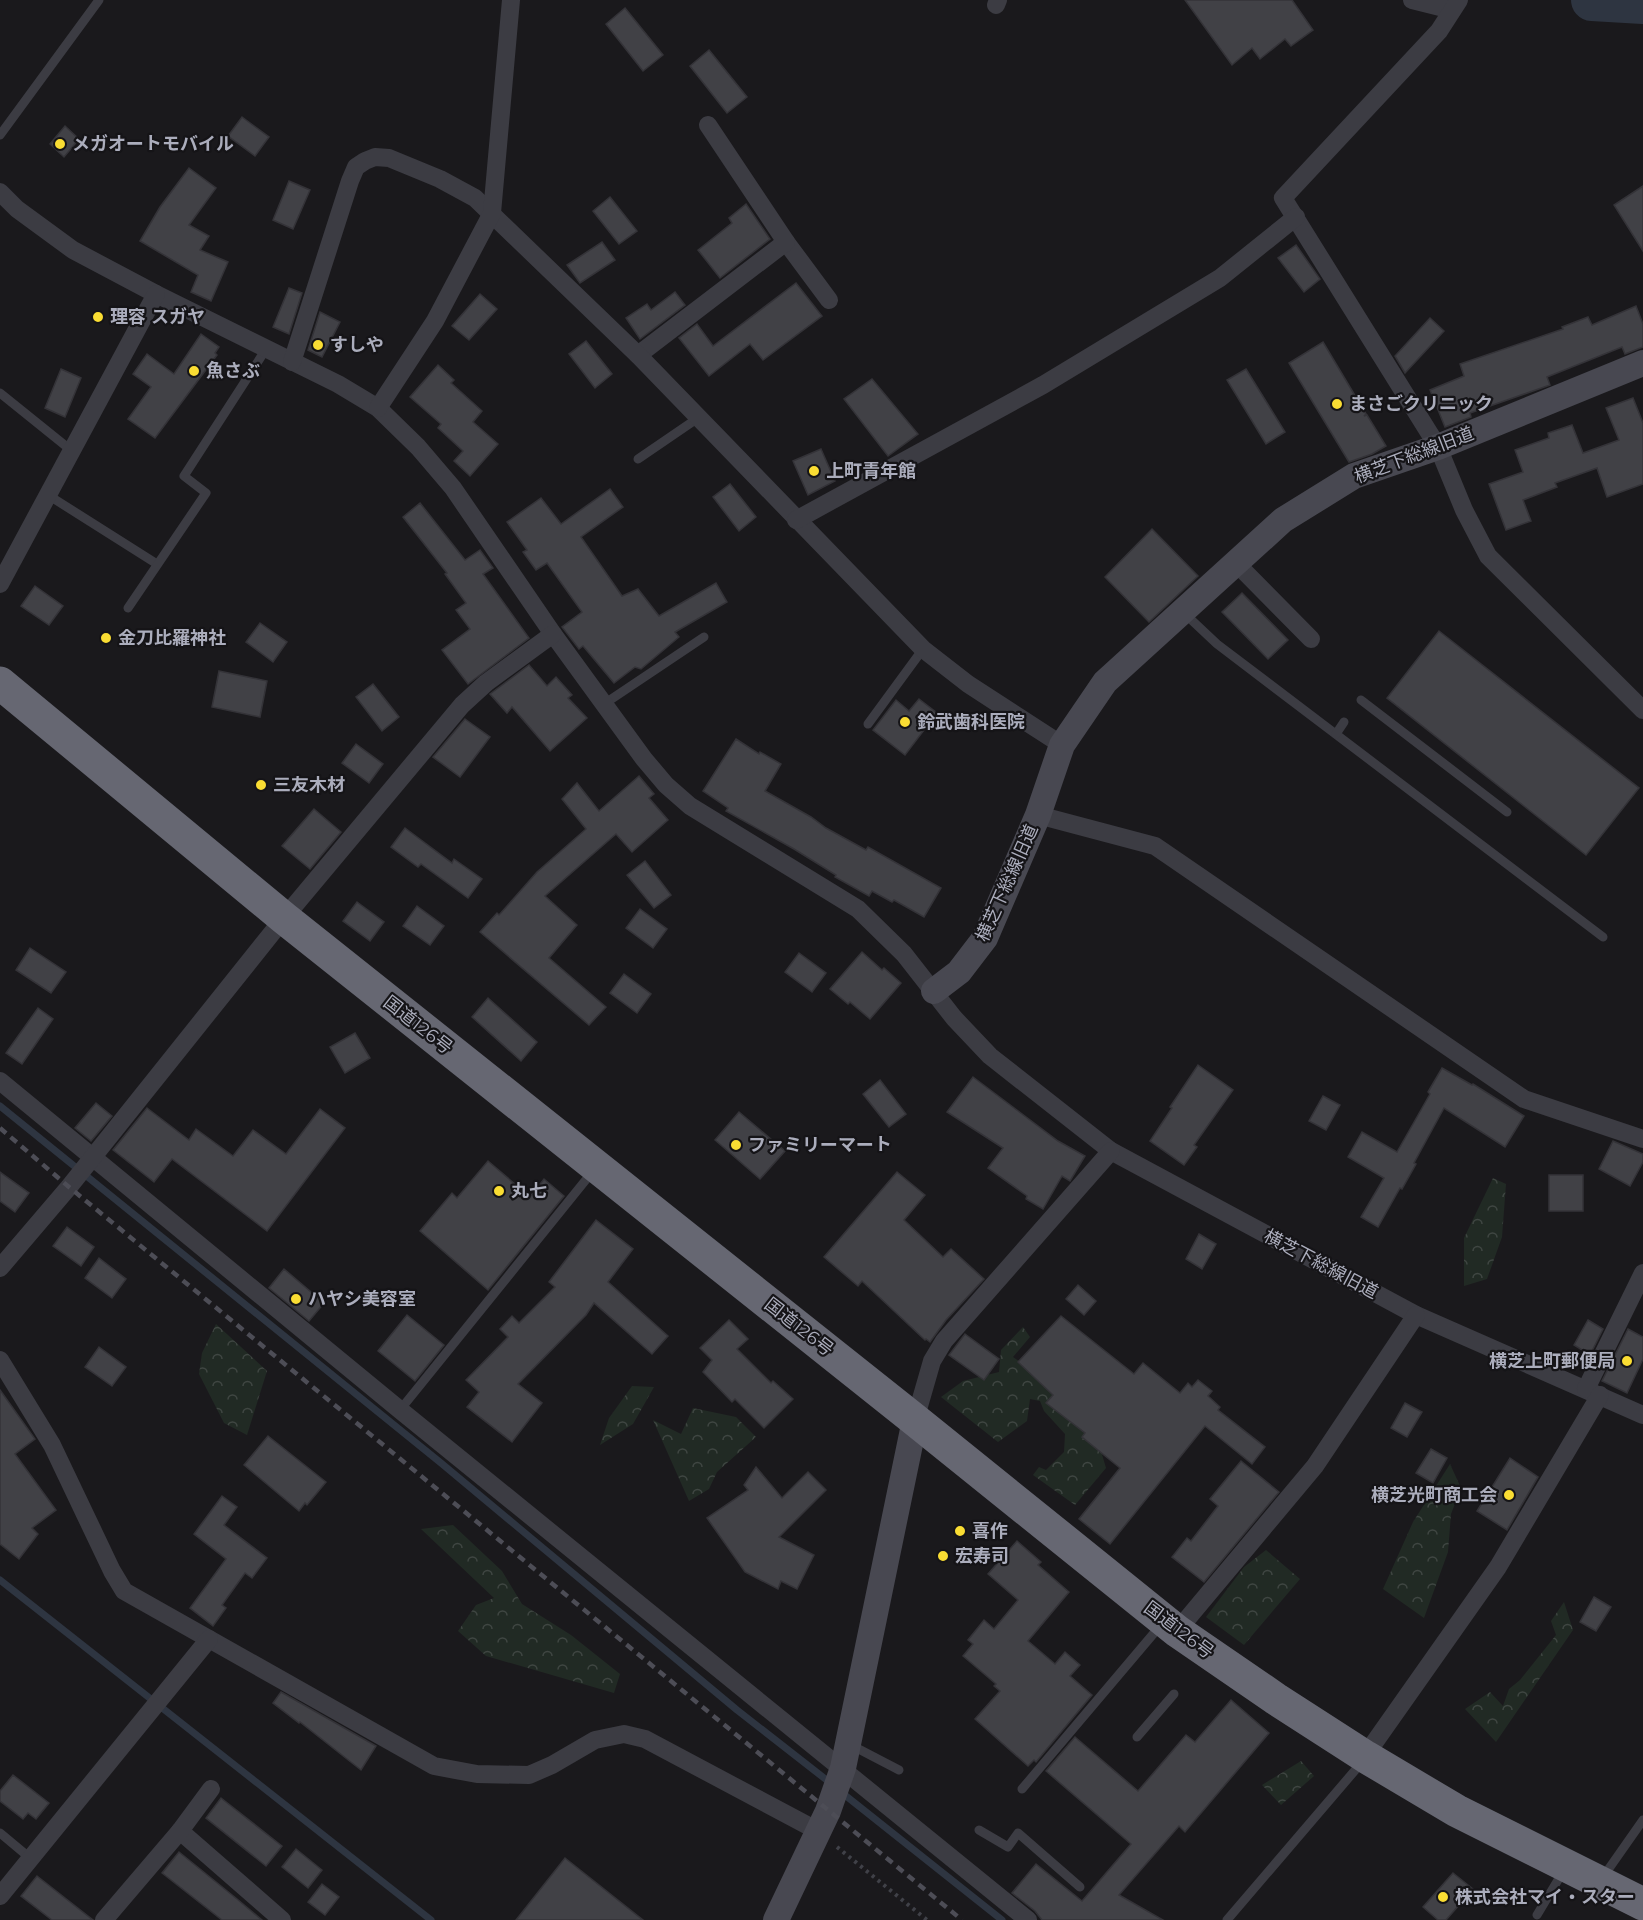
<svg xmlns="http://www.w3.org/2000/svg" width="1643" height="1920" viewBox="0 0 1643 1920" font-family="Montserrat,'Noto Sans JP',sans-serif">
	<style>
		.forest { fill: url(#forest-crowns) }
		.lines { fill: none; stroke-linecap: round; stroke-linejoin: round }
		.stream { stroke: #2e3541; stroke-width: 7 }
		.river { stroke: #2e3541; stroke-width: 42 }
		.building { fill: #414146; stroke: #343338; stroke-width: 1.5 }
		.path { stroke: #404148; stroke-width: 4; stroke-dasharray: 3 4.5; stroke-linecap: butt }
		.lane { stroke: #3c3c43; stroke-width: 9 }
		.street { stroke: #3c3c43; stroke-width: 18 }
		.secondary { stroke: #484851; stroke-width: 26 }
		.highway { stroke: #666772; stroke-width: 33 }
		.rail { stroke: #4d4d56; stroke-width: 4.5; stroke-dasharray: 8 6; stroke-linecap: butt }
		.poi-dot { fill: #fadd33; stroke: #151417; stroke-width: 2 }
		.labels { text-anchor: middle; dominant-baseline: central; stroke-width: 4.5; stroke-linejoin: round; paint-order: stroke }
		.poi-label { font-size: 18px; font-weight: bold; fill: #abadbc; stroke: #151417; text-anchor: start }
		.street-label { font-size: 18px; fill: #abadbc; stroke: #151417 }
	</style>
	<defs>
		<pattern id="forest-crowns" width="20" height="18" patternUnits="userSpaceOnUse" patternTransform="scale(1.5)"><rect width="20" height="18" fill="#212a24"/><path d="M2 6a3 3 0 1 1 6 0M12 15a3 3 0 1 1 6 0" fill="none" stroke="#3f4642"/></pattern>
	</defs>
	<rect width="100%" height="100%" fill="#1a191c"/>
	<g class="forest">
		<path d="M 1493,1178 L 1506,1184 L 1502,1237 L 1487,1279 L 1464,1286 L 1464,1238 Z"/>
		<path d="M 216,1324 L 267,1371 L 247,1435 L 224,1423 L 199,1374 L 202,1353 Z"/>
		<path d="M 1023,1327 L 1030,1337 L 1013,1357 L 1050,1382 L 1096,1434 L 1106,1468 L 1075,1505 L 1033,1475 L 1039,1467 L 1046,1470 L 1064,1452 L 1065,1434 L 1044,1411 L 1040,1401 L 1030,1399 L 1027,1421 L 998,1442 L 941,1397 L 963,1381 L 999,1372 L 1001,1350 Z"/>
		<path d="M 632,1386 L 654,1387 L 633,1424 L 600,1445 L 609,1418 Z"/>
		<path d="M 693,1408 L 736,1417 L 756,1437 L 717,1472 L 709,1489 L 689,1501 L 653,1420 L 681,1434 Z"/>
		<path d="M 1450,1464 L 1461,1488 L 1451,1514 L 1448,1552 L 1424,1618 L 1383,1589 L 1413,1522 Z"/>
		<path d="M 453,1525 L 502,1571 L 522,1604 L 571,1635 L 620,1674 L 614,1693 L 486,1656 L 458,1631 L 476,1605 L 494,1598 L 421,1529 Z"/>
		<path d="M 1266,1550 L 1300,1579 L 1244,1645 L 1206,1617 L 1244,1567 Z"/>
		<path d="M 1564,1602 L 1573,1630 L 1496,1742 L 1465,1709 L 1490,1692 L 1503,1706 L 1509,1689 L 1520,1680 L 1556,1635 L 1551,1621 Z"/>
		<path d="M 1301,1761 L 1314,1776 L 1281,1805 L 1262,1785 Z"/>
	</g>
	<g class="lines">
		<g class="stream">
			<path d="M 0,1106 L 441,1463 L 737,1710 L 833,1785"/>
			<path d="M 0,1580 L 431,1920"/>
			<path d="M 841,1792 L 1002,1920"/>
		</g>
		<path class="river" d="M 1592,0 L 1643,3"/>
	</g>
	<g class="building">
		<path d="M 1185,0 L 1292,0 L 1313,30 L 1291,46 L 1285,39 L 1260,59 L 1252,48 L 1232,65 Z"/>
		<path d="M 625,8 L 663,55 L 643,71 L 606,24 Z"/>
		<path d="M 709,50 L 747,97 L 727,113 L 690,66 Z"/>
		<path d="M 242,117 L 269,137 L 255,156 L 228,136 Z"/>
		<path d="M 65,126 L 79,139 L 64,157 L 50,144 Z"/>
		<path d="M 189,168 L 216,188 L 189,225 L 209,236 L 200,250 L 228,262 L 211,301 L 191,292 L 198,275 L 140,241 L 160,207 Z"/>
		<path d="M 289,181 L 310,190 L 293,229 L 273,220 Z"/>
		<path d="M 1643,186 L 1643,251 L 1614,205 Z"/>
		<path d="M 610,197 L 637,231 L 619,244 L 593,211 Z"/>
		<path d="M 746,204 L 770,239 L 720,278 L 698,250 L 732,223 L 729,218 Z"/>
		<path d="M 602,242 L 615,260 L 580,283 L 567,265 Z"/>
		<path d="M 1296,245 L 1320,279 L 1304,292 L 1278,258 Z"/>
		<path d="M 796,283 L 822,316 L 763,360 L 750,344 L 709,376 L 679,338 L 697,324 L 713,346 Z"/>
		<path d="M 289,288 L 302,293 L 289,334 L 273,327 Z"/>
		<path d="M 675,292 L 685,305 L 640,339 L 626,318 L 647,304 L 651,310 Z"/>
		<path d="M 480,294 L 497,309 L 469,340 L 452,326 Z"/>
		<path d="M 1636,306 L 1643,324 L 1643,347 L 1625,354 L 1622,347 L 1547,377 L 1550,385 L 1470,413 L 1471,417 L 1445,427 L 1430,390 L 1464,376 L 1460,364 L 1563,329 L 1562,327 L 1588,317 L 1592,325 Z"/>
		<path d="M 320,312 L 340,322 L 322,357 L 308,350 Z"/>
		<path d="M 1430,318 L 1444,331 L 1405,373 L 1395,356 Z"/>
		<path d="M 201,334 L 219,347 L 215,353 L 217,355 L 155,438 L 128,419 L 151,387 L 133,374 L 147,354 L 174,374 Z"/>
		<path d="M 586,341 L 612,374 L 595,388 L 569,354 Z"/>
		<path d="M 1323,342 L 1366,414 L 1364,416 L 1367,415 L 1386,446 L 1372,454 L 1349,462 L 1289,363 Z"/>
		<path d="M 438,365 L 454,380 L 451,383 L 482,411 L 473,422 L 498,444 L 470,476 L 454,461 L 463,451 L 438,428 L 441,424 L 410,397 Z"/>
		<path d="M 61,369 L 81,378 L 65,417 L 45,408 Z"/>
		<path d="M 1246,369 L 1285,432 L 1266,444 L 1227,380 Z"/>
		<path d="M 872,379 L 918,434 L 888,456 L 844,399 Z"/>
		<path d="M 1633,398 L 1643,423 L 1643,484 L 1607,497 L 1597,468 L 1555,483 L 1557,487 L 1523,500 L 1531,521 L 1506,530 L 1489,484 L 1523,472 L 1515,450 L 1549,438 L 1548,433 L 1572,425 L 1583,453 L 1619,440 L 1606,408 Z"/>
		<path d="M 821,449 L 835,481 L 808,495 L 793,461 Z"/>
		<path d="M 730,484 L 756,517 L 739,531 L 713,497 Z"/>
		<path d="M 610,489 L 623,507 L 581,537 L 622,596 L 638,589 L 659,616 L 716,583 L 727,602 L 675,632 L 679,637 L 641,669 L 635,667 L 614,683 L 583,646 L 579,649 L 562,627 L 582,612 L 547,563 L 536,570 L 523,552 L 527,550 L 507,522 L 541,498 L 561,524 Z"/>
		<path d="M 420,503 L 465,560 L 480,550 L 493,568 L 483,574 L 529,638 L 468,684 L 442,650 L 470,629 L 456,610 L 466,603 L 445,574 L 447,573 L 403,517 Z"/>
		<path d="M 1152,529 L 1198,576 L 1149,622 L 1105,577 Z"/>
		<path d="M 35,586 L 63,606 L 49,625 L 21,606 Z"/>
		<path d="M 1242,593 L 1288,640 L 1268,659 L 1222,612 Z"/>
		<path d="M 260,623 L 287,642 L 273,662 L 246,642 Z"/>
		<path d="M 1439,631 L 1639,788 L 1586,855 L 1387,698 Z"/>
		<path d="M 529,665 L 547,686 L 556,677 L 572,695 L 568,698 L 587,718 L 550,751 L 512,707 L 507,713 L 490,694 Z"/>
		<path d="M 219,671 L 267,681 L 260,717 L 212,707 Z"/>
		<path d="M 373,684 L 399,717 L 382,731 L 356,697 Z"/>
		<path d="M 919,699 L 937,713 L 905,755 L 873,730 L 896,700 L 909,711 Z"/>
		<path d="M 465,719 L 490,737 L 460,777 L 433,757 Z"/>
		<path d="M 736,739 L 759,754 L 760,752 L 781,764 L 765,791 L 811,817 L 826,828 L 866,850 L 868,847 L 941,888 L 924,917 L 894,900 L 892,902 L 872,891 L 869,896 L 835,877 L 836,875 L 794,849 L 726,811 L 728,808 L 703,791 Z"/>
		<path d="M 356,744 L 383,764 L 369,783 L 342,763 Z"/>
		<path d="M 639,776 L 654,794 L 649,798 L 668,820 L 632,852 L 616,834 L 545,896 L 577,925 L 549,958 L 606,1007 L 589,1025 L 480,932 L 497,913 L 499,915 L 537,872 L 586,829 L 562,799 L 577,783 L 599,811 Z"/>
		<path d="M 314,809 L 341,832 L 310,869 L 282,846 Z"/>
		<path d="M 405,828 L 452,863 L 454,859 L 482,879 L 468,898 L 421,864 L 418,867 L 391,847 Z"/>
		<path d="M 645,861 L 671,895 L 654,908 L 627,875 Z"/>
		<path d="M 357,902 L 384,922 L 370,941 L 343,921 Z"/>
		<path d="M 417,906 L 444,926 L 430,945 L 403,926 Z"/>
		<path d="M 640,909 L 667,929 L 653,948 L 626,928 Z"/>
		<path d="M 30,948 L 66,972 L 51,993 L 16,970 Z"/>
		<path d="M 862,952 L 882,970 L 884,968 L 901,983 L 870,1019 L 850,1002 L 848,1004 L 830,989 Z"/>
		<path d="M 799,953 L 826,973 L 812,992 L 785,972 Z"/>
		<path d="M 624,974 L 651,994 L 637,1013 L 610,993 Z"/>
		<path d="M 488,998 L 537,1042 L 521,1061 L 472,1017 Z"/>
		<path d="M 38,1008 L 53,1019 L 22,1064 L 6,1053 Z"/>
		<path d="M 355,1033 L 370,1058 L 345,1073 L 330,1047 Z"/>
		<path d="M 1198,1065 L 1233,1090 L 1194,1145 L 1197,1147 L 1184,1165 L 1150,1141 L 1172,1108 L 1170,1107 Z"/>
		<path d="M 1442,1068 L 1472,1085 L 1473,1084 L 1524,1116 L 1505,1147 L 1444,1108 L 1414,1163 L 1416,1164 L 1402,1189 L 1400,1188 L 1378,1227 L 1361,1217 L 1384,1178 L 1348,1157 L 1362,1132 L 1397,1152 L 1430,1094 L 1428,1092 Z"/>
		<path d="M 973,1077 L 1058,1141 L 1085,1156 L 1070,1181 L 1062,1176 L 1043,1209 L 1026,1199 L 1027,1196 L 988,1168 L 1003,1148 L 947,1112 Z"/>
		<path d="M 880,1080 L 906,1114 L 889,1127 L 863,1094 Z"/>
		<path d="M 1323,1096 L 1340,1105 L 1326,1130 L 1309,1121 Z"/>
		<path d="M 96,1103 L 112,1116 L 91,1141 L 75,1128 Z"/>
		<path d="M 147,1108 L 189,1140 L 196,1129 L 233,1156 L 253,1130 L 286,1154 L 320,1109 L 345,1128 L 267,1231 L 172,1159 L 154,1182 L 113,1150 Z"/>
		<path d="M 739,1112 L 785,1151 L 760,1179 L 715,1140 Z"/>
		<path d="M 1613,1141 L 1643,1154 L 1643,1162 L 1630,1186 L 1599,1169 Z"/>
		<path d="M 488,1161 L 530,1197 L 544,1179 L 564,1196 L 488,1290 L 420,1231 L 452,1193 L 457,1198 Z"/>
		<path d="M 0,1172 L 29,1193 L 15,1212 L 0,1201 Z"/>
		<path d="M 897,1172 L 925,1195 L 904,1220 L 943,1257 L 951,1249 L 984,1279 L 946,1320 L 930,1342 L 926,1339 L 925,1340 L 862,1281 L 858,1286 L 824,1257 Z"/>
		<rect x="1549" y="1175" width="34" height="36"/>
		<path d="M 596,1220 L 633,1249 L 608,1282 L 668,1336 L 652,1354 L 594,1303 L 586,1315 L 518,1384 L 542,1403 L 512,1442 L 467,1407 L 479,1392 L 466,1380 L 508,1337 L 500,1329 L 512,1316 L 519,1323 L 555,1287 L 549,1282 Z"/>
		<path d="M 67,1227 L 94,1247 L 81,1266 L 53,1246 Z"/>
		<path d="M 1199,1234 L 1216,1244 L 1202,1269 L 1186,1259 Z"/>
		<path d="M 99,1258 L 126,1279 L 112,1298 L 85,1278 Z"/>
		<path d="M 284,1269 L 324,1303 L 309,1321 L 269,1288 Z"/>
		<path d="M 1078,1285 L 1096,1301 L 1084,1315 L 1066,1299 Z"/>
		<path d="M 407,1315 L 444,1345 L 415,1381 L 378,1351 Z"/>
		<path d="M 1061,1316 L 1134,1374 L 1143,1363 L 1180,1393 L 1188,1383 L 1192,1387 L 1198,1380 L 1212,1391 L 1208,1396 L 1220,1407 L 1218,1410 L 1265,1447 L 1252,1464 L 1205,1426 L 1110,1544 L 1079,1519 L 1120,1468 L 1082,1437 L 1085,1433 L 1046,1403 L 1053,1395 L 1018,1362 Z"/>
		<path d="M 729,1320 L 748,1339 L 737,1349 L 771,1383 L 773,1381 L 793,1399 L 764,1428 L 735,1399 L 732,1402 L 703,1372 L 712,1360 L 700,1348 Z"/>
		<path d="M 1588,1320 L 1603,1329 L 1590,1355 L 1574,1345 Z"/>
		<path d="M 1628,1329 L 1643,1337 L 1643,1359 L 1627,1393 L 1602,1381 Z"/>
		<path d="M 965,1334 L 999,1359 L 984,1380 L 949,1355 Z"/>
		<path d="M 99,1347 L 126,1367 L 112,1386 L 85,1367 Z"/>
		<path d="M 0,1390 L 35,1439 L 15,1454 L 56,1510 L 32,1528 L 38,1534 L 19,1559 L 0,1544 Z"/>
		<path d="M 1405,1403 L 1422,1412 L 1407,1437 L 1391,1428 Z"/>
		<path d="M 268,1436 L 326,1482 L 307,1505 L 305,1503 L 299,1511 L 244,1465 Z"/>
		<path d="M 1431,1449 L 1447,1458 L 1433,1483 L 1416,1473 Z"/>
		<path d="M 1510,1458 L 1538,1477 L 1507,1530 L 1477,1511 Z"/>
		<path d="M 1241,1461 L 1279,1492 L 1204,1582 L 1172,1557 L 1187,1538 L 1191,1541 L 1218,1506 L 1210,1499 Z"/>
		<path d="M 756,1467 L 782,1498 L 808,1472 L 826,1490 L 779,1537 L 814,1555 L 797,1589 L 781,1581 L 778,1589 L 745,1572 L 707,1518 L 748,1490 L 744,1485 Z"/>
		<path d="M 222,1496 L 237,1507 L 224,1525 L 267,1558 L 252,1578 L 245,1573 L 222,1605 L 226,1608 L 213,1626 L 190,1608 L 226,1559 L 194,1534 Z"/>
		<path d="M 1017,1541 L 1041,1562 L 1038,1565 L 1069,1592 L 1028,1641 L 1055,1664 L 1065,1652 L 1080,1665 L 1070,1676 L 1092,1695 L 1036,1762 L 1034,1760 L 1028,1766 L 975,1719 L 1000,1691 L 994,1686 L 996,1684 L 963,1656 L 973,1644 L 968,1640 L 984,1620 L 994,1629 L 1018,1600 L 988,1574 Z"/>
		<path d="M 1594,1597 L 1611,1607 L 1596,1631 L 1580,1622 Z"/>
		<path d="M 281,1692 L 376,1746 L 361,1770 L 300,1722 L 299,1723 L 273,1703 Z"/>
		<path d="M 1231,1700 L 1269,1733 L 1185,1832 L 1179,1826 L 1119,1895 L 1163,1920 L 1042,1920 L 1035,1911 L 1012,1893 L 1036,1864 L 1082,1901 L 1131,1844 L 1046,1771 L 1075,1737 L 1138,1791 L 1186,1735 L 1195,1742 Z"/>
		<path d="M 13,1775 L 49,1803 L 36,1819 L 28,1813 L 23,1819 L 0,1801 L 0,1791 Z"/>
		<path d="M 221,1798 L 282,1846 L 266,1866 L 206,1818 Z"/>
		<path d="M 296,1849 L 322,1870 L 308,1888 L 282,1867 Z"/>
		<path d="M 179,1852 L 237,1899 L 262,1920 L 222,1920 L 162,1873 Z"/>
		<path d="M 565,1858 L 643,1920 L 516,1920 Z"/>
		<path d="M 1453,1873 L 1473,1889 L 1446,1920 L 1438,1920 L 1423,1907 Z"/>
		<path d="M 37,1876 L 93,1920 L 52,1920 L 21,1896 Z"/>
		<path d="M 322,1884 L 339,1897 L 325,1915 L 308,1902 Z"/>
	</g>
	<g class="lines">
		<path class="path" d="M 837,1847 L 927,1920"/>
		<g class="lane">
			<path d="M 0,135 L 99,0"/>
			<path d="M 0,393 L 72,451"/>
			<path d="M 638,459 L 698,418"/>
			<path d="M 48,495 L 157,564"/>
			<path d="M 128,608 L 206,493 L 184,476 L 266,349"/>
			<path d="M 1183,612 L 1217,644 L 1603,937"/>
			<path d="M 1361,700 L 1507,812"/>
			<path d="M 604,704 L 704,637"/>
			<path d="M 868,724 L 923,649"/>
			<path d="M 1336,734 L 1344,722"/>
			<path d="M 400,1410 L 593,1171"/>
			<path d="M 1137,1737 L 1174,1694"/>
			<path d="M 849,1744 L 899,1770"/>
			<path d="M 1022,1789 L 1160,1626"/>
			<path d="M 979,1830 L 1008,1847 L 1018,1833 L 1080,1887"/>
			<path d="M 0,1833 L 30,1858"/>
			<path d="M 1603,1877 L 1643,1820"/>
			<path d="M 1537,1915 L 1564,1870"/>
			<path d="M 1227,1920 L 1363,1761"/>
		</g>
		<g class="street">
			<path d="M 1412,0 L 1452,10"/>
			<path d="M 1459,0 L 1439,31 L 1283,198 L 1438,447 L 1464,510 L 1488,556 L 1643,710"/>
			<path d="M 996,5 L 998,0"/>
			<path d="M 0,192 L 17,209 L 73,250 L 156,294 L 338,384 L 378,408 L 418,447 L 453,488 L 553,634 L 644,759 L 666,785 L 690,806 L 858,909 L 904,954 L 954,1018 L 990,1056 L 1111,1151 L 1416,1315 L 1643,1415"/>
			<path d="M 786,242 L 829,300"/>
			<path d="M 638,355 L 786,242 L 708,125"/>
			<path d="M 292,362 L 350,181 L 356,167 L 365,161 L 375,157 L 389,158 L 440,179 L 475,198 L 638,355 L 923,649 L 968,684 L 1062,745"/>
			<path d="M 378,408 L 435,321 L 492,213 L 511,0"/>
			<path d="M 796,520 L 1043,385 L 1220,278 L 1296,217"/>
			<path d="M 1236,563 L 1311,639"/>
			<path d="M 0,584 L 156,294"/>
			<path d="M 1038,815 L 1155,846 L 1524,1099 L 1643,1139"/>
			<path d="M 0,1081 L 400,1410 L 1028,1920"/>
			<path d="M 0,1268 L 69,1187 L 284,918 L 462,705 L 486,683 L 553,634"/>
			<path d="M 0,1360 L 52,1445 L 112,1571 L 124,1591 L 434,1766 L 477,1774 L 529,1775 L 552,1765 L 595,1740 L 624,1734 L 645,1739 L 818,1831"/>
			<path d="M 1586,1389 L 1643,1273"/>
			<path d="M 915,1420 L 932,1361 L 944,1341 L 1111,1151"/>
			<path d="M 1177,1631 L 1315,1466 L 1416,1315"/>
			<path d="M 1366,1757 L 1374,1743 L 1498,1567 L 1600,1395"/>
			<path d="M 180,1831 L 282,1920"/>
			<path d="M 0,1896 L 209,1639"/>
			<path d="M 104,1920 L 180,1831 L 211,1789"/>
		</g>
		<g class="secondary">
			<path d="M 934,991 L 959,972 L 985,938 L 1038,815 L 1062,745 L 1105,682 L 1283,520 L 1354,476 L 1438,447 L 1643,363"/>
			<path d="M 776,1920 L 828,1811 L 843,1768 L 915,1420"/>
		</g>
		<path class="highway" d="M 0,683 L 284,918 L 915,1420 L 1177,1631 L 1276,1699 L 1366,1757 L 1457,1811 L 1643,1904"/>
		<path class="rail" d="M 0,1128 L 69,1187 L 962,1920"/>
	</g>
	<g class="poi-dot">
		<circle cx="60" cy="144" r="6"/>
		<circle cx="98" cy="317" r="6"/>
		<circle cx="318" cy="345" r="6"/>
		<circle cx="194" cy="371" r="6"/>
		<circle cx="1337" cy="404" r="6"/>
		<circle cx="814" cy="471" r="6"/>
		<circle cx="106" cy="638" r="6"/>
		<circle cx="905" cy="722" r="6"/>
		<circle cx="261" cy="785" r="6"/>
		<circle cx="736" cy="1145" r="6"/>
		<circle cx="499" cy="1191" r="6"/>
		<circle cx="296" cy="1299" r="6"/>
		<circle cx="1627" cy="1361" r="6"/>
		<circle cx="1509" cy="1495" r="6"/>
		<circle cx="960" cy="1531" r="6"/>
		<circle cx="943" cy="1556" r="6"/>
		<circle cx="1443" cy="1897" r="6"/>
	</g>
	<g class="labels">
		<g class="poi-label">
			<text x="72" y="144">メガオートモバイル</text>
			<text x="110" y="317">理容 スガヤ</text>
			<text x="330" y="345">すしや</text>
			<text x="206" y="371">魚さぶ</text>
			<text x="1349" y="404">まさごクリニック</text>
			<text x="826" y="471">上町青年館</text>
			<text x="118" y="638">金刀比羅神社</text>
			<text x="917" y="722">鈴武歯科医院</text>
			<text x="273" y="785">三友木材</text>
			<text x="748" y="1145">ファミリーマート</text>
			<text x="511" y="1191">丸七</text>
			<text x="308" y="1299">ハヤシ美容室</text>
			<text x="1615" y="1361" text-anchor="end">横芝上町郵便局</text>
			<text x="1497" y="1495" text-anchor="end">横芝光町商工会</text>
			<text x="972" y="1531">喜作</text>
			<text x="955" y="1556">宏寿司</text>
			<text x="1455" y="1897">株式会社マイ・スター</text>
		</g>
		<g class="street-label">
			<text transform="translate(1414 455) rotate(-21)">横芝下総線旧道</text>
			<text transform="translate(1007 883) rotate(-66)">横芝下総線旧道</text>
			<text transform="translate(418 1025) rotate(38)">国道126号</text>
			<text transform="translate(1321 1264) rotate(28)">横芝下総線旧道</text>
			<text transform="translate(799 1327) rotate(38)">国道126号</text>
			<text transform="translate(1179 1630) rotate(37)">国道126号</text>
		</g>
	</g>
</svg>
